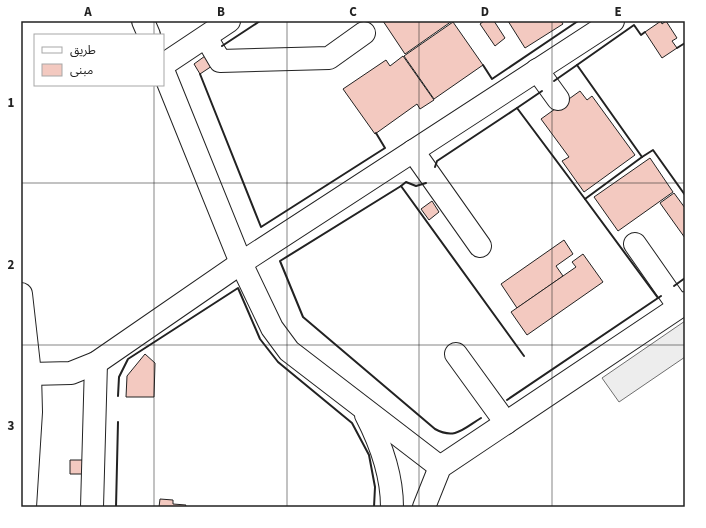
<svg xmlns="http://www.w3.org/2000/svg" width="706" height="528" viewBox="0 0 706 528" font-family="'Source Sans 3','Noto Sans Arabic',sans-serif">
	<style>
		.parking { fill: #ededed; stroke: #6f6f6f }
		.building { fill: #f3c9c0; stroke: #222 }
		.lines { fill: none; stroke-linecap: round; stroke-linejoin: round }
		.minor-casing { stroke: #222; stroke-width: 24 }
		.major-casing { stroke: #222; stroke-width: 24 }
		.minor { stroke: #fff; stroke-width: 22 }
		.major { stroke: #fff; stroke-width: 22 }
		.wall { stroke: #222; stroke-width: 2 }
		.grid { fill: none; stroke: #222; stroke-width: 1; stroke-opacity: 0.55 }
		.neatline { fill: none; stroke: #222; stroke-width: 1.5 }
		.grid-label { font-size: 13px; text-anchor: middle; font-weight: bold; fill: #222 }
	</style>
	<rect width="100%" height="100%" fill="#fff"/>
	<path class="parking" d="M 685,321 L 685,357 L 619,402 L 602,378 Z"/>
	<g class="building">
		<path d="M 383,21 L 452,21 L 405,54 Z"/>
		<path d="M 484,21 L 494,21 L 505,38 L 495,46 L 480,24 Z"/>
		<path d="M 508,21 L 561,21 L 563,24 L 525,48 Z"/>
		<path d="M 661,21 L 662,24 L 666,21 L 677,38 L 672,41 L 677,48 L 662,58 L 645,32 Z"/>
		<path d="M 453,22 L 483,65 L 434,99 L 404,56 Z"/>
		<path d="M 205,56 L 212,66 L 200,74 L 194,64 Z"/>
		<path d="M 403,56 L 434,100 L 420,109 L 417,104 L 375,134 L 343,89 L 386,60 L 390,66 Z"/>
		<path d="M 580,91 L 587,100 L 592,96 L 635,155 L 584,192 L 562,161 L 569,157 L 541,119 Z"/>
		<path d="M 650,158 L 673,192 L 618,231 L 594,197 Z"/>
		<path d="M 674,193 L 685,208 L 685,238 L 660,203 Z"/>
		<path d="M 432,201 L 439,212 L 429,220 L 421,209 Z"/>
		<path d="M 564,240 L 573,254 L 556,266 L 563,276 L 517,308 L 501,284 Z"/>
		<path d="M 583,254 L 603,282 L 527,335 L 511,312 L 576,267 L 572,262 Z"/>
		<path d="M 145,354 L 155,363 L 154,397 L 126,397 L 127,376 Z"/>
		<path d="M 70,460 L 85,460 L 86,474 L 70,474 Z"/>
		<path d="M 160,499 L 173,500 L 173,504 L 186,505 L 185,507 L 159,507 Z"/>
	</g>
	<g class="lines">
		<defs>
			<g id="minor">
				<path d="M 143,21 L 149,35"/>
				<path d="M 206,37 L 220,61 L 329,58 L 364,33"/>
				<path d="M 163,65 L 229,21"/>
				<path d="M 163,70 L 241,263 L 272,328 L 289,351 L 440,467"/>
				<path d="M 537,70 L 558,99"/>
				<path d="M 413,151 L 480,246"/>
				<path d="M 635,244 L 679,307"/>
				<path d="M 456,354 L 506,423"/>
				<path d="M 30,374 L 71,373 L 96,363 L 241,263 L 613,21"/>
				<path d="M 366,415 C 381,444 392,474 392,507"/>
				<path d="M 92,507 L 96,363"/>
				<path d="M 424,507 L 440,467 L 685,303"/>
			</g>
			<path id="major" d="M 21,294 L 30,374 L 31,412 L 25,507"/>
		</defs>
		<use href="#minor" class="minor-casing"/>
		<use href="#major" class="major-casing"/>
		<use href="#minor" class="minor"/>
		<use href="#major" class="major"/>
		<g class="wall">
			<path d="M 645,32 L 641,35 L 634,25 L 577,65 L 642,157 L 653,150 L 685,195"/>
			<path d="M 222,46 L 260,21"/>
			<path d="M 677,48 L 685,43"/>
			<path d="M 483,65 L 492,79 L 578,21"/>
			<path d="M 200,74 L 261,227 L 385,148 L 376,133"/>
			<path d="M 554,81 L 577,65"/>
			<path d="M 517,108 L 542,91"/>
			<path d="M 642,157 L 585,199 L 658,298 L 661,296"/>
			<path d="M 435,167 L 437,161 L 517,108 L 585,199"/>
			<path d="M 401,186 L 406,182 L 416,186 L 426,183"/>
			<path d="M 674,286 L 685,278"/>
			<path d="M 118,396 L 119,377 L 128,359 L 238,288 L 260,339 L 278,362 L 352,423 L 369,455 L 375,487 L 374,507"/>
			<path d="M 507,400 L 658,298"/>
			<path d="M 481,418 C 463,429 455,440 435,429 L 303,317 L 280,261 L 401,186 L 524,356"/>
			<path d="M 116,507 L 118,422"/>
		</g>
	</g>
	<path class="grid" d="M 154,21 L 154,35M 287,21 L 287,507M 419,21 L 419,507M 552,21 L 552,507M 154,85 L 154,507M 21,183 L 685,183M 21,345 L 685,345"/>
	<rect width="706" height="528" fill="none" stroke="#ffffff" stroke-width="44"/>
	<rect x="34" y="34" width="130" height="52" fill="#ffffff" stroke="#a7a7a7"/>
	<rect x="42" y="47" width="20" height="6" fill="#ffffff" stroke="#a7a7a7"/>
	<text x="70" y="54" font-size="12" fill="#222222">طريق</text>
	<rect x="42" y="64" width="20" height="12" fill="#f3c9c0" stroke="#a7a7a7"/>
	<text x="70" y="74" font-size="12" fill="#222222">مبنى</text>
	<rect x="22" y="22" width="662" height="484" class="neatline"/>
	<g class="grid-label">
		<text x="88" y="16">A</text>
		<text x="221" y="16">B</text>
		<text x="353" y="16">C</text>
		<text x="485" y="16">D</text>
		<text x="618" y="16">E</text>
		<text x="11" y="107">1</text>
		<text x="11" y="269">2</text>
		<text x="11" y="430">3</text>
	</g>
</svg>
